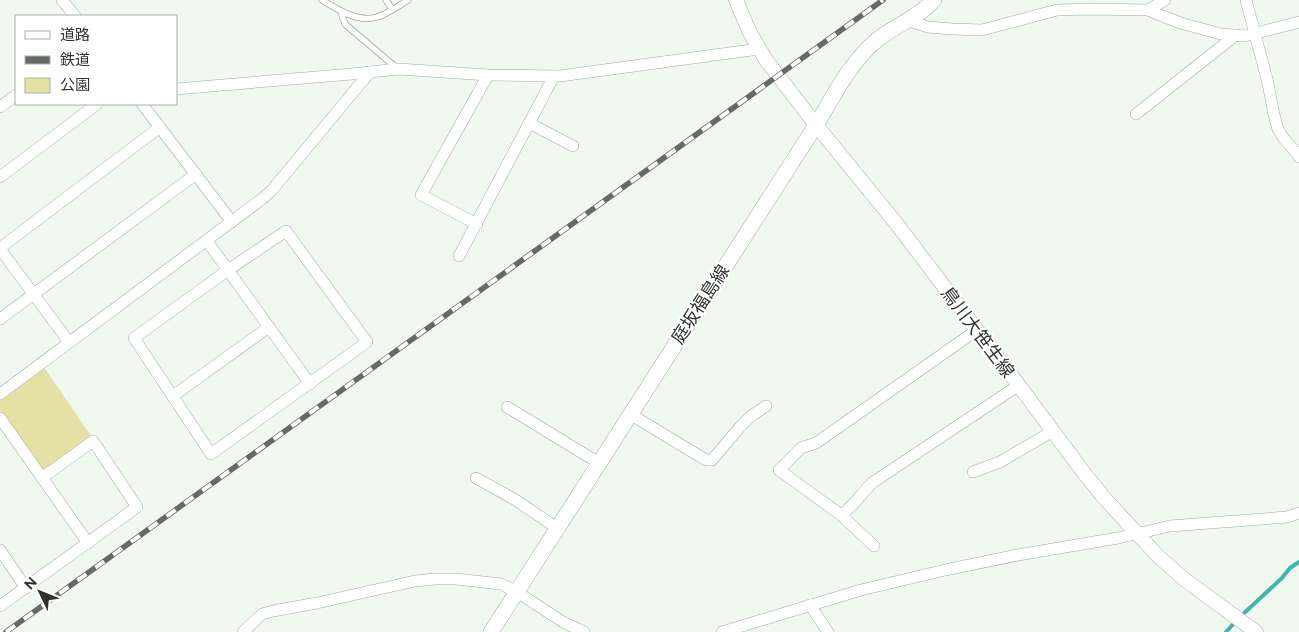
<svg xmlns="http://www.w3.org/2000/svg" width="1299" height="632" viewBox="0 0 1299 632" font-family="Raleway,'Noto Sans JP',sans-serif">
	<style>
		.green { fill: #e5e1a4 }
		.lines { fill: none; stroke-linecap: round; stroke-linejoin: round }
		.stream { stroke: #44b5ad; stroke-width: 4 }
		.service-casing { stroke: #a1aaa2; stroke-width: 7 }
		.minor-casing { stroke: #a1aaa2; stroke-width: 12 }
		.tertiary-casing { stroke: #a1aaa2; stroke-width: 15 }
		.secondary-casing { stroke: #a1aaa2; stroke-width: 16 }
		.service { stroke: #fff; stroke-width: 5.5 }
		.minor { stroke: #fff; stroke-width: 11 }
		.tertiary { stroke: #fff; stroke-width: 14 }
		.secondary { stroke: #fff; stroke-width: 15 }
		.rail-casing { stroke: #656a65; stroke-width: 5.5 }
		.rail { stroke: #fff; stroke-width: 4; stroke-dasharray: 11; stroke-linecap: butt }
		.labels { text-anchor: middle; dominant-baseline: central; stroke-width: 4; stroke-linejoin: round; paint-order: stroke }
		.street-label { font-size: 18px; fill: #2f332f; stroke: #fff }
	</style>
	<rect width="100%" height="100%" fill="#eff9ef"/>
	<path class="green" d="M 43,366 L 92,437 L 43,473 L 0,412 L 0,398 Z"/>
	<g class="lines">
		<g class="stream">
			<path d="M 1241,616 L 1282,578 L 1290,568 L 1299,562"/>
			<path d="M 1226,632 L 1236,621"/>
		</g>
		<defs>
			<g id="service">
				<path d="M 322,0 C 337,9 358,23 377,17 C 388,14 398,6 408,0"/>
				<path d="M 386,0 L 392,9"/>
				<path d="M 341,11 L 343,19 L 346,25 L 398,69"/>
			</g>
			<g id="minor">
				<path d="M 62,0 L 75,16"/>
				<path d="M 1246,0 L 1268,83 L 1274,115 L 1278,129 L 1284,139 L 1295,151 L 1299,157"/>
				<path d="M 1148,10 L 1162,16 L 1184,24 L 1221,34 L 1245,36 L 1299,22"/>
				<path d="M 909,21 L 928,27 L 952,29 L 982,30 L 1057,10 L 1089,9 L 1148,10 L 1165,0"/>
				<path d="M 176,89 L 352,74 L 398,69 L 488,75 L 560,76 L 759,49"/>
				<path d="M 142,104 L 232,222"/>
				<path d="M 0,107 L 16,95"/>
				<path d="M 1136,114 L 1236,35"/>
				<path d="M 529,123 L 573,146"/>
				<path d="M 0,177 L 97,104"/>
				<path d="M 477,224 L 421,195 L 488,75"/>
				<path d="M 286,231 L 367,342 L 211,454 L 134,338 L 228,270 Z"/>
				<path d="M 207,241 L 310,384"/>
				<path d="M 0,248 L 160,127"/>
				<path d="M 0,249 L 69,342"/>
				<path d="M 459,256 L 554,76"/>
				<path d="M 0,319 L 196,174"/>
				<path d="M 977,330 L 816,443 L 801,448 L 779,470 L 841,515 C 853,507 862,493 872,483 L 1019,385"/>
				<path d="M 0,394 L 262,199 L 272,190 L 370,72"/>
				<path d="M 173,396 L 269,327"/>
				<path d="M 507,407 L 599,463"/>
				<path d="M 630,414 L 706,460 L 712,460 L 740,427 L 751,416 L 766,406"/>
				<path d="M 0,418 L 88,543"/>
				<path d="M 973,472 L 1000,462 L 1053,431"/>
				<path d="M 476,478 L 514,499 L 557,528"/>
				<path d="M 841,515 L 874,546"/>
				<path d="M 0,550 L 26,588"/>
				<path d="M 810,605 L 828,632"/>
				<path d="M 0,606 L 137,507 L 93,441 L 42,478"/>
				<path d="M 243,632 L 262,614 L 273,611 L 317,603 L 415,581 L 435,579 L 456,579 L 501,584 L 517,592 L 563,622 L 584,632"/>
				<path d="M 722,632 L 861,590 L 945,570 L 1018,555 L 1118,538 L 1170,526 L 1287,517 L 1299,513"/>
			</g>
			<path id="tertiary" d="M 736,0 L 749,31 L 766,60 L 816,125 L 896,223 L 1026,395 L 1084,473 L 1106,500 L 1158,556 L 1184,579 L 1256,632"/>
			<path id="secondary" d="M 491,632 L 816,125 C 834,96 850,62 877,40 C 895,25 918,18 934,0"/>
		</defs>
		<use href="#service" class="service-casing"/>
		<use href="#minor" class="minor-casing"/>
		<use href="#tertiary" class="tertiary-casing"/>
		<use href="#secondary" class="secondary-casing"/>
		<use href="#service" class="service"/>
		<use href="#minor" class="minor"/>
		<use href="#tertiary" class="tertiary"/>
		<use href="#secondary" class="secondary"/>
		<defs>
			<path id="rail" d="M 6,632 L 883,0"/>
		</defs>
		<use href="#rail" class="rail-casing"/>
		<use href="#rail" class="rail"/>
	</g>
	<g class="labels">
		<g class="street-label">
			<text transform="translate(700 304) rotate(-57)">庭坂福島線</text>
			<text transform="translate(978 332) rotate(53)">鳥川大笹生線</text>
		</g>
	</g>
	<rect x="15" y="15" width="162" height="90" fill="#ffffff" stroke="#acadac"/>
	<rect x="25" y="31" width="25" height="8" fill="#ffffff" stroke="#acadac"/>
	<text x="60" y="40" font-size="15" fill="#2f332f">道路</text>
	<rect x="25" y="56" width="25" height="8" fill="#656a65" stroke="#acadac"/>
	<text x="60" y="65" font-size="15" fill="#2f332f">鉄道</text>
	<rect x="25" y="78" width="25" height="15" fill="#e5e1a4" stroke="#acadac"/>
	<text x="60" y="90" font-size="15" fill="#2f332f">公園</text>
	<g transform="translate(40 592) rotate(313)" stroke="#ffffff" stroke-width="4" paint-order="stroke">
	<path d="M0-4L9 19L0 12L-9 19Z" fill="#2f332f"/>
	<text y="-8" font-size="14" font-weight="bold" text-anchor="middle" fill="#2f332f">N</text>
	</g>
</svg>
